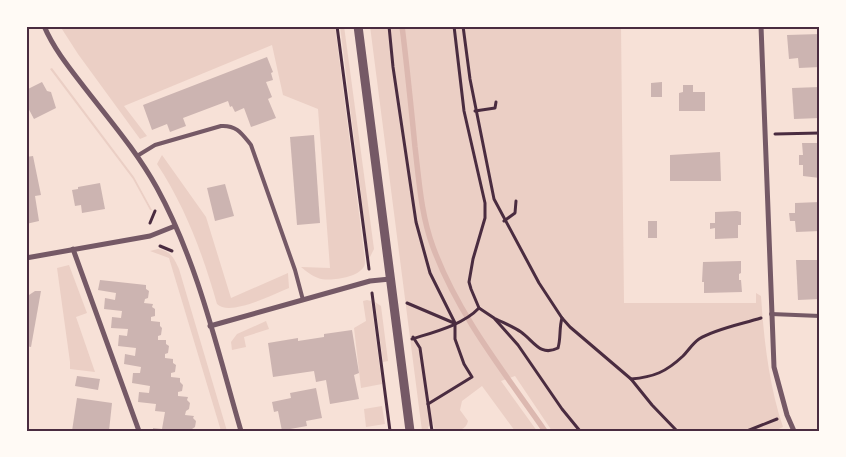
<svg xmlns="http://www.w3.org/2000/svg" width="846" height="457" viewBox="0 0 846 457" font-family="'Archivo Narrow',sans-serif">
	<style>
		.green { fill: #ebcfc5 }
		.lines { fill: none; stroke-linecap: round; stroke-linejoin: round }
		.stream { stroke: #dcb8b0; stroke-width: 5.5 }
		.building { fill: #ccb4b1 }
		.path { stroke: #4a2c40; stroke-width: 3 }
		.service { stroke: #755966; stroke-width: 4 }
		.minor { stroke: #755966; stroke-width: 5 }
		.tertiary { stroke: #755966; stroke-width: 9 }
		.neatline { fill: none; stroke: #4a2c40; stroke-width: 2 }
	</style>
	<rect width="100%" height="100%" fill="#f7e1d7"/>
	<g class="green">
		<path d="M 60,26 L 335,26 L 365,260 C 365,263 365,266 363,268 C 356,278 328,282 318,278 C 312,276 306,271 301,267 L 330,268 L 318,109 L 283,95 L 272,45 L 124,106 L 147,136 L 140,139 L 78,54 Z"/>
		<path d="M 340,26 L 344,26 L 374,249 L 369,259 Z"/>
		<path d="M 370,26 L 621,26 L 624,303 L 756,303 L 756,293 L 761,296 C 764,341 769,385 783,427 L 774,431 L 552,431 L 515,376 L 501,381 L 537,431 L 515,431 L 482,386 L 462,401 L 460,410 L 468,421 C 465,435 446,431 435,431 L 433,423 L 428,427 L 429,431 L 422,431 Z"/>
		<path d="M 52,68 L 134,177 L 152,210 L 150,210 L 133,179 L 50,69 Z"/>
		<path d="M 162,155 L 206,217 L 231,298 L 288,273 L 289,288 C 274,294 230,317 217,304 C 203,255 186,208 157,164 Z"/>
		<path d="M 158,249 C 171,251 174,258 179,269 L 227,431 L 221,431 L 169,258 L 150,251 Z"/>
		<path d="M 69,265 L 87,313 L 76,317 L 95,372 L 70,369 L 70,362 L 57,268 Z"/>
		<path d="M 367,300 L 371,301 L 382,384 L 361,388 L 354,328 L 366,321 L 363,301 Z"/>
		<path d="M 375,302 L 381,306 L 388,361 L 383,362 Z"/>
		<path d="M 266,321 L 269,329 L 244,337 L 246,347 L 232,350 L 231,342 L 237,334 Z"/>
		<path d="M 382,406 L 385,424 L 366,427 L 364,409 Z"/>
	</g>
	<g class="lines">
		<path class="stream" d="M 402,26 C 407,66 411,106 415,147 C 419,180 421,215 433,247 C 458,315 504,372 545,431"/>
	</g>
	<g class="building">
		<path d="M 820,34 L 820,67 L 799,68 L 798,58 L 789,59 L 787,35 Z"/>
		<path d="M 267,57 L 273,72 L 271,73 L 273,80 L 266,82 L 272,97 L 268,99 L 276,118 L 251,127 L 244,108 L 235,112 L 232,106 L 230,107 L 228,101 L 183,118 L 186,126 L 170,132 L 167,124 L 152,130 L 143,105 Z"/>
		<path d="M 42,82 L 47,91 L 51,92 L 56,108 L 34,119 L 26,104 L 26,90 Z"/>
		<path d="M 662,82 L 662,97 L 651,97 L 651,83 Z"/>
		<path d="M 683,85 L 693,85 L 693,92 L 705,92 L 705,111 L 679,111 L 679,93 L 683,92 Z"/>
		<path d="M 820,87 L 820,118 L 794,119 L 792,88 Z"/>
		<path d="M 314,135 L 320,223 L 297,225 L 290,137 Z"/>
		<path d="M 802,143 L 820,143 L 820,178 L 803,176 L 803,165 L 799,165 L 799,155 L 803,155 Z"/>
		<path d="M 720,152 L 721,181 L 670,181 L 670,155 Z"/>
		<path d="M 33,156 L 41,195 L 35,196 L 39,221 L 26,224 L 26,157 Z"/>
		<path d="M 100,183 L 105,209 L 82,213 L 81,205 L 75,206 L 72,190 L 78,189 L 78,187 Z"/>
		<path d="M 225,184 L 234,216 L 215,221 L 207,188 Z"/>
		<path d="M 820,202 L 820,231 L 796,232 L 795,221 L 790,221 L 789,213 L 795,213 L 795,203 Z"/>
		<path d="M 737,211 L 741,212 L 741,225 L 738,225 L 738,238 L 715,239 L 715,228 L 710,229 L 710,223 L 715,223 L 715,212 Z"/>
		<rect x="648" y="221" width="9" height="17"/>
		<path d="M 796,260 L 820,260 L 820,299 L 798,300 Z"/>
		<path d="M 741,261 L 741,273 L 739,274 L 739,280 L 741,280 L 742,292 L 704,293 L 704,282 L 702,282 L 703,262 Z"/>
		<path d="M 100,280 L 146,285 L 146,289 L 149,291 L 148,298 L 145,299 L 144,303 L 153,304 L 152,307 L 155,309 L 155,316 L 151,317 L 151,321 L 160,322 L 160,326 L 162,328 L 161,335 L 158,336 L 158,340 L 166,340 L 166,344 L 169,346 L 168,353 L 165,354 L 165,358 L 173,359 L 173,363 L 176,365 L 175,372 L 171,373 L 171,377 L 180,378 L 180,382 L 183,385 L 182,391 L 178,392 L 178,396 L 188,397 L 187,400 L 190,403 L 189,409 L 186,411 L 185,415 L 194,416 L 193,418 L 196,421 L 195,427 L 192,429 L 192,431 L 153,431 L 153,428 L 162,429 L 165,412 L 155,411 L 156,404 L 138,402 L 139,392 L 149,393 L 150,386 L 132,383 L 133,373 L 140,373 L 141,367 L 124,364 L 125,354 L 135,356 L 136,348 L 118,346 L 119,335 L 127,336 L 128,329 L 111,328 L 112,317 L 121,318 L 122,311 L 104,309 L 105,298 L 115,300 L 116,293 L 98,290 Z"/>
		<path d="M 35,291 L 41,291 L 31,347 L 26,346 L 26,297 Z"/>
		<path d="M 352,330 L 359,373 L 354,375 L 359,399 L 330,404 L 326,380 L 316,382 L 314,371 L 273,377 L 268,343 L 298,338 L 298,341 L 324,337 L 324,334 Z"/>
		<path d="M 77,376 L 100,379 L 98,390 L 75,386 Z"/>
		<path d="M 316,388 L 322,418 L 306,421 L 307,426 L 290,429 L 290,431 L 282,431 L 278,411 L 274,412 L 272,402 L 291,398 L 290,393 Z"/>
		<path d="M 77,398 L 112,403 L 109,431 L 72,431 Z"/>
	</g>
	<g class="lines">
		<g class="path">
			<path d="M 337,26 L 369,269"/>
			<path d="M 389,26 L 393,67 L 416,222 L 430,273 L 455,323 L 455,339 L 464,364 L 472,377 L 428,404"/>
			<path d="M 454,26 L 464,111 L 485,203 L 485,218 L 473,259 L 469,282 L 471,289 L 479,308 L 494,318 L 518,345 L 562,409 L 580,431"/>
			<path d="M 463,26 L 470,79 L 494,199 L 539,283 L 562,318"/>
			<path d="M 475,111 L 495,108 L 496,102"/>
			<path d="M 775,134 L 820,133"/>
			<path d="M 504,221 L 515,213 L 516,201"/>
			<path d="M 150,223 L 155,211"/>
			<path d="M 160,246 L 172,251"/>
			<path d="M 372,293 L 390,431"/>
			<path d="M 407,303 L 454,323"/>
			<path d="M 496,319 C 504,323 514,327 521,332 C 534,341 540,357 558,348 C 561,338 559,328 562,318 L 570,327 L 631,379 L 652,405 L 677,431"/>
			<path d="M 413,337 L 420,348 L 432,431"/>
			<path d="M 412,339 C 434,332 463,325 479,308"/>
			<path d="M 631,379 C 654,377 666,372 683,356 C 688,351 692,344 699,339 C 715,329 742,324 761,318"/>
			<path d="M 747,431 L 777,419"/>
		</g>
		<g class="service">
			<path d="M 137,156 L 155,145 L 221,126 C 237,125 242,134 251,145 L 295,270 L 303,300"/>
			<path d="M 771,314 L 820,316"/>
		</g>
		<g class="minor">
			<path d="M 44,26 C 53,47 67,65 81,83 C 107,117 136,150 157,188 C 198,263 217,349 241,431"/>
			<path d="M 761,26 L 774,367 L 787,415 L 794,431"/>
			<path d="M 73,249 L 139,431"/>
			<path d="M 26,258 L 150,236 L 175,226"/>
			<path d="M 210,326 L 370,281 L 390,279"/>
		</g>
		<path class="tertiary" d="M 358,26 L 410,431"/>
	</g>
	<rect width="846" height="457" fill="none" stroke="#fffaf5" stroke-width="55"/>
	<rect x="28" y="28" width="790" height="402" class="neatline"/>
</svg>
